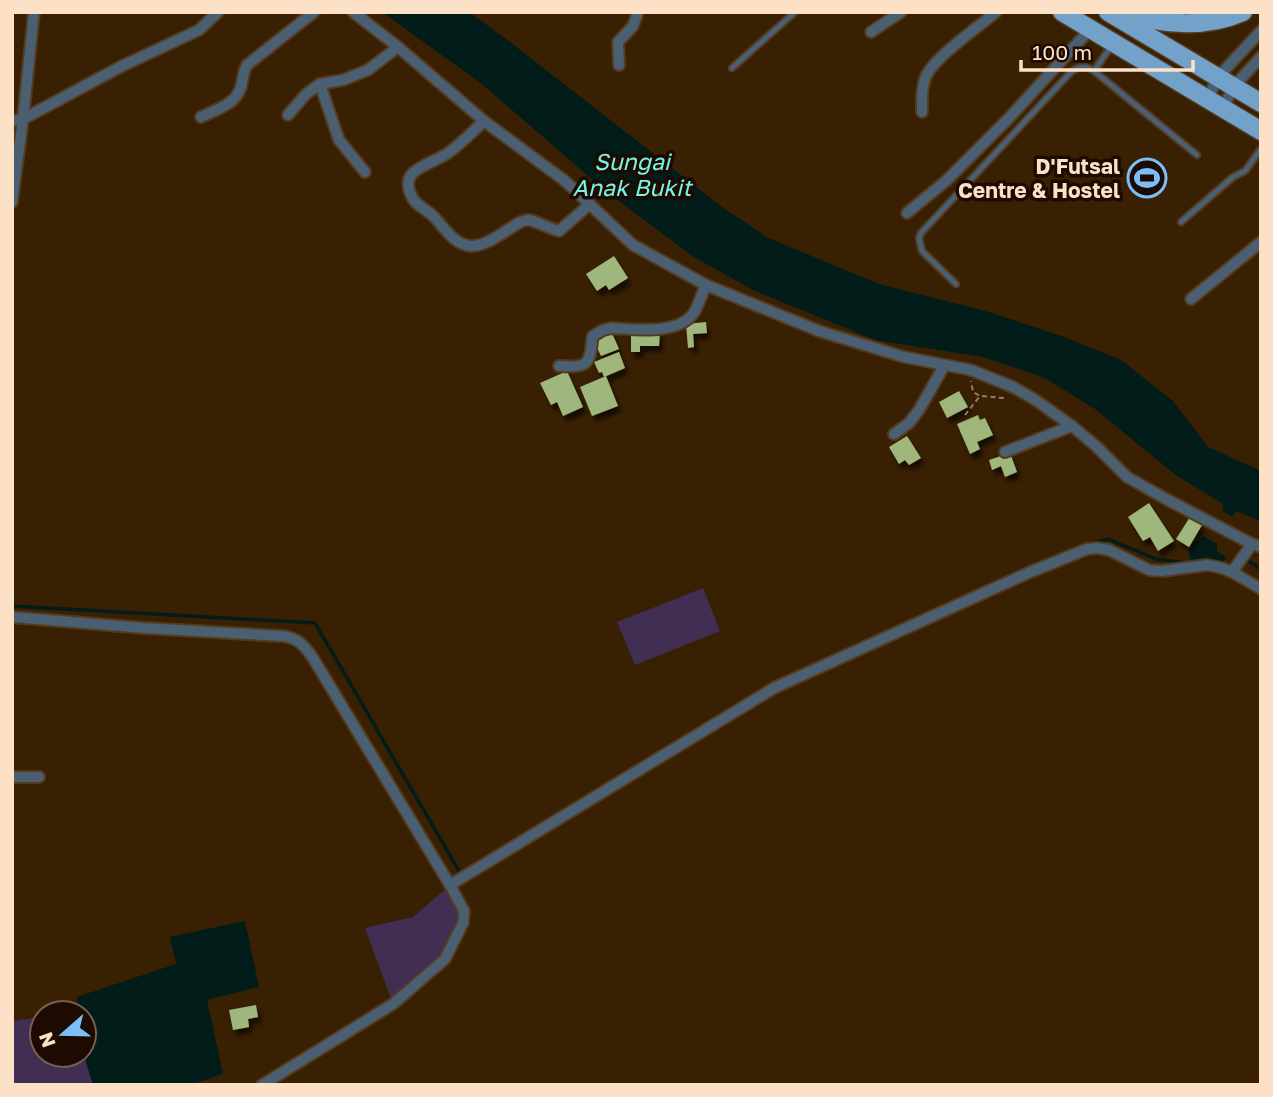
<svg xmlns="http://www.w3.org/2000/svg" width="1273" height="1097" viewBox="0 0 1273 1097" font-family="'Golos Text',sans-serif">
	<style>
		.green { fill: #402e53 }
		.water { fill: #011c19 }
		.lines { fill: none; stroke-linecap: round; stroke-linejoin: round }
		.stream { stroke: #011c19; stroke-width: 3.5 }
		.building { fill: #9fb77b; filter: url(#shadow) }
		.service-casing { stroke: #543b1e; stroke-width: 9 }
		.minor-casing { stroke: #543b1e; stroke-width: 14 }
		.trunk-casing { stroke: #543b1e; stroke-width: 21 }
		.path { stroke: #967c60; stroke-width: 2; stroke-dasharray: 5 3.5; stroke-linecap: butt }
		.service { stroke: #4a5f71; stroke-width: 5 }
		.minor { stroke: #4a5f71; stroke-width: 10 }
		.trunk { stroke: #72a1ca; stroke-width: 18 }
		.labels { text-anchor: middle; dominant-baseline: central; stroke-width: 7; stroke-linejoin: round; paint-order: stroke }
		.poi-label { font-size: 21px; font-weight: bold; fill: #fde1c6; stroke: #1d0a00; text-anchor: end }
		.water-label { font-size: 23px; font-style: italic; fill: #75f5e6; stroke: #1d0a00 }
	</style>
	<defs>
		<filter id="shadow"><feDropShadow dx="3.5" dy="6" stdDeviation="2" flood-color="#0009"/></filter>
	</defs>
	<rect width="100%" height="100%" fill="#392003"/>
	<g class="green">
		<path d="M 703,588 L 720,631 L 635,665 L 617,622 Z"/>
		<path d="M 450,885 L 464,911 L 445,959 L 393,1004 L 365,928 L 413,917 Z"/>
		<path d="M 42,1017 L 42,1055 L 84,1055 L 93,1085 L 12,1085 L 12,1021 Z"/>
	</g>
	<g class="water">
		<path d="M 382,12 L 469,12 L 506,39 L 722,207 L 768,238 L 879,284 L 989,312 L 1064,337 L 1121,360 L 1173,401 L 1208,447 L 1261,471 L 1261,522 L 1237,511 L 1232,516 L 1227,514 L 1223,510 L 1223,504 L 1177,476 L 1095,409 L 1045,378 L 983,357 L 875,340 L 753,290 L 694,257 L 604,190 L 482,84 Z"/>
		<path d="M 1204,536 L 1217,544 L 1217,551 L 1226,557 L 1223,562 L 1209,560 L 1193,564 C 1184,549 1193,545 1204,536 Z"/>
		<path d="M 245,921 L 259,987 L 207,1000 L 223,1074 L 189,1085 L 93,1085 L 84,1055 L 84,1013 L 70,1013 L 76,1011 L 77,997 L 176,964 L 170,937 Z"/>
	</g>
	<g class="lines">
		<g class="stream">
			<path d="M 1085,545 L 1108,539 L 1156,559 L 1187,563"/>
			<path d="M 1250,562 L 1261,569"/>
			<path d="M 12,606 L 315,623 L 462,876"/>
		</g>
	</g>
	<g class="building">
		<path d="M 614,256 L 628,278 L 609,290 L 606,285 L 597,291 L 586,274 Z"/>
		<path d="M 706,322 L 707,333 L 693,334 L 694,347 L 688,348 L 686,324 Z"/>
		<path d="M 631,330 L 660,331 L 659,346 L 640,346 L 640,352 L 631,352 Z"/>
		<path d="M 611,331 L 619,349 L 601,356 L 593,339 Z"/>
		<path d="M 619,352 L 625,368 L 604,377 L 602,372 L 599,373 L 594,362 Z"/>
		<path d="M 567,371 L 583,407 L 563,416 L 557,402 L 551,405 L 540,383 Z"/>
		<path d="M 606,376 L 618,406 L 592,416 L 580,387 Z"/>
		<path d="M 959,391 L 968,407 L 947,418 L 939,402 Z"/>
		<path d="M 978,415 L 980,420 L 985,418 L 993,435 L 977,442 L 980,449 L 970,454 L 957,424 Z"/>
		<path d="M 907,436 L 921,458 L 909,465 L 905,460 L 899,464 L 889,447 Z"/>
		<path d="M 1010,453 L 1017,472 L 1005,477 L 1001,466 L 992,470 L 989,460 Z"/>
		<path d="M 1149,503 L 1174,541 L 1158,551 L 1150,537 L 1143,541 L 1128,517 Z"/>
		<path d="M 1190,517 L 1202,525 L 1189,547 L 1176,539 Z"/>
		<path d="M 256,1005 L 258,1017 L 248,1019 L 249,1027 L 233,1030 L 229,1010 Z"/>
	</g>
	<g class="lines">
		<defs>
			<g id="service">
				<path d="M 732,68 L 795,12"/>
				<path d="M 1094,71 L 1112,45"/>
				<path d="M 1181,222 L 1233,177 L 1245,171 L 1261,149"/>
				<path d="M 956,284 L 922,251 L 919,238 L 921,233 L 1070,73 C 1078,66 1084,65 1094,71 L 1197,155"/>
			</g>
			<g id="minor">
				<path d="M 353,12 L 398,47 L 484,121 L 565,181 L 633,245 L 706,285 L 819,331 L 904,357 L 971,370 L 1013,387 L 1034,399 L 1072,426 L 1097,447 L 1127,477 L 1166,499 L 1252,544 L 1261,547"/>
				<path d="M 871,32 L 901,12"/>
				<path d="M 619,65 L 618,42 L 633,26 L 638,12"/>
				<path d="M 320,84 L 339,140 L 365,172"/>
				<path d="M 1208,100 L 1217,78 L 1261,31"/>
				<path d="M 1223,109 L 1233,87 L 1261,57"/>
				<path d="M 922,112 C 922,102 921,90 925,79 C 930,60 980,26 996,12"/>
				<path d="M 288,115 L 306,94 L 320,84 L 343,80 L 368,70 L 398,47"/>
				<path d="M 201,117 C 217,109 235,105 241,87 C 243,79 243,72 247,65 L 314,12"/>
				<path d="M 12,121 L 23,119 L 122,66 L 199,30 L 218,12"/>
				<path d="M 484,121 C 473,131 461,144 448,153 C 438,160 418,166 411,175 C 407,180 408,189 411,195 C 415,206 427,209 434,217 C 444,227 454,245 471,246 C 493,246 516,219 529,220 C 536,221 550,229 559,231 L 590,204"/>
				<path d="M 12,202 L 23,119 L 34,12"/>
				<path d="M 907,213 L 947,180 L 1010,117 L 1083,37 L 1088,28"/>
				<path d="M 1191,299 L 1261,242"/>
				<path d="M 559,366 C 571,366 587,370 590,354 C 592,348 591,342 593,336 L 603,330 L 611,328 C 635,329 680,336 695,311 C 699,303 702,294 706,285"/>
				<path d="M 894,434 L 909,423 L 919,410 L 944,366"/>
				<path d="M 1005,452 L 1072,426"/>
				<path d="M 1232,572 L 1261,589"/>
				<path d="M 12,617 L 144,628 L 281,636 C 297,637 304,645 313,658 L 450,885 L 774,688 L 1028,573 L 1087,549 L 1097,548 L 1109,550 L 1149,570 L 1162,571 L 1207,565 L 1222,568 L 1232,572 L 1252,544"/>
				<path d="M 12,777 L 39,777"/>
				<path d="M 262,1085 L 393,1004 L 445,959 L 463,923 L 464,911 L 450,885"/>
			</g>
			<g id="trunk">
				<path d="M 1062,12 L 1261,131"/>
				<path d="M 1108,12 L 1261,103"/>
				<path d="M 1127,12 C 1163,26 1207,28 1243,12"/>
			</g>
		</defs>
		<use href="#service" class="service-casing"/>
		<use href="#minor" class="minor-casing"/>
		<use href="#trunk" class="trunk-casing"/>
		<g class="path">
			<path d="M 982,396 L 1002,398 L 1007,397"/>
			<path d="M 965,415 L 980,396 L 973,392 L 971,381"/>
		</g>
		<use href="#service" class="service"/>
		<use href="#minor" class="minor"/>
		<use href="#trunk" class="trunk"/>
	</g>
	<defs>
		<symbol id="stadium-ring" viewBox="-11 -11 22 22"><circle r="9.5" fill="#1d0a00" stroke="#7bbef8" stroke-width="1.5"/><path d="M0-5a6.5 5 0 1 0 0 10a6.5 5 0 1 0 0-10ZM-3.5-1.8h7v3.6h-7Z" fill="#7bbef8"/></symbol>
	</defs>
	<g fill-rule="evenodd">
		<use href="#stadium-ring" x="1125" y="156" width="44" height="44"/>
	</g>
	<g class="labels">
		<g class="poi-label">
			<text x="1120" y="166">D'Futsal<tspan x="1120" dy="24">Centre &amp; Hostel</tspan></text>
		</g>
		<g class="water-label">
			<text x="632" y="161">Sungai<tspan x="632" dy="26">Anak Bukit</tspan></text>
		</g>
	</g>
	<rect width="1273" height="1097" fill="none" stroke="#fde1c6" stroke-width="28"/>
	<g transform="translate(63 1034) rotate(250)"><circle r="33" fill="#1d0a00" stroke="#77604f" stroke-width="2"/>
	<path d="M0-5L12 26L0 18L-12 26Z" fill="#7bbef8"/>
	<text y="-10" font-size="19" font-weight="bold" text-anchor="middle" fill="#fde1c6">N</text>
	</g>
	<path d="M1021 60v10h172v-10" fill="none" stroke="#fde1c6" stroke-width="3.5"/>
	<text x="1032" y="60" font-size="21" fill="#fde1c6" stroke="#1d0a00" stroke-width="5" paint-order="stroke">100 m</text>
</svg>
